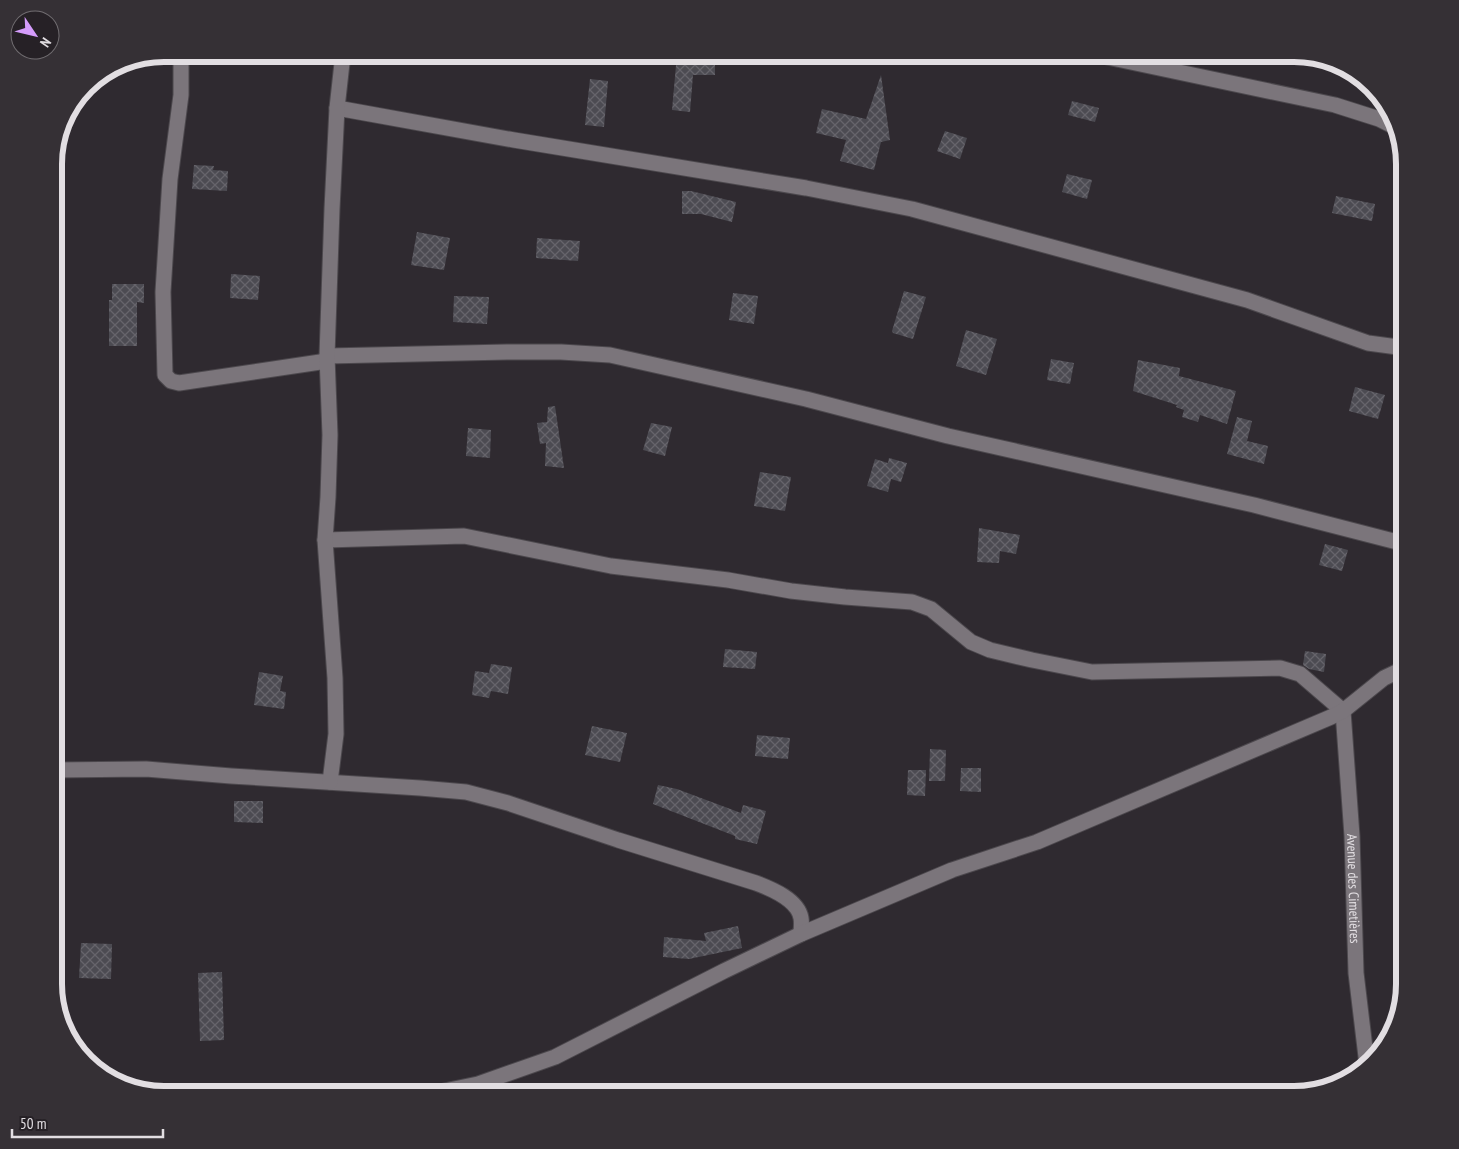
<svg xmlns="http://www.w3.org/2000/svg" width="1459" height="1149" viewBox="0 0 1459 1149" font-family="'PT Sans Narrow',sans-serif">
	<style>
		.building { fill: url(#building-cross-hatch) }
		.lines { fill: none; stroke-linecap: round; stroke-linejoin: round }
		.minor-casing { stroke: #4c484d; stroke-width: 17 }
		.minor { stroke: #7b757b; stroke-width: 15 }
		.labels { text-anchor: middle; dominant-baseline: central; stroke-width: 4.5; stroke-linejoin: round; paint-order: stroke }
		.street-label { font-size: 14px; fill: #e2dee2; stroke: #262126 }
		.rim { fill: none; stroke: #e2dee2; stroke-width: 6 }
	</style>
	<defs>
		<pattern id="building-cross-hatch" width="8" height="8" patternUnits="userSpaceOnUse" patternTransform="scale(1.25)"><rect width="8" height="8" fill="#4c4b52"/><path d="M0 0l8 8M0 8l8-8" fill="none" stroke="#66646b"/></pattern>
	</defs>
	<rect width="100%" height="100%" fill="#2f2a30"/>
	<g class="building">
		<path d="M 677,54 L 715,54 L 715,75 L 693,75 L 690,112 L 672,110 Z"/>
		<path d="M 881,75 L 890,140 L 881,142 L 874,170 L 840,161 L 846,140 L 816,133 L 822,109 L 866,119 Z"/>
		<path d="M 590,79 L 608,81 L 604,127 L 585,125 Z"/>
		<path d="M 1072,101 L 1099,108 L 1095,122 L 1068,115 Z"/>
		<path d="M 945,131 L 967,138 L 960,159 L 937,151 Z"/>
		<path d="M 194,165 L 214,166 L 213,170 L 228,171 L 227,191 L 192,189 Z"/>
		<path d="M 1067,174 L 1092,180 L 1087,199 L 1062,192 Z"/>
		<path d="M 682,191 L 691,191 L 736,202 L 732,222 L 701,214 L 682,214 Z"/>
		<path d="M 1336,196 L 1375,204 L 1372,221 L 1332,213 Z"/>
		<path d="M 417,232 L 450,238 L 444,270 L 411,265 Z"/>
		<path d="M 537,238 L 580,241 L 578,261 L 536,258 Z"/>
		<path d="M 231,274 L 260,276 L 258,300 L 230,298 Z"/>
		<path d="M 112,284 L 144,284 L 144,303 L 137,302 L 137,346 L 109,346 L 109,300 L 112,300 Z"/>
		<path d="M 904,291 L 926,297 L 913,339 L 893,333 L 892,331 Z"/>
		<path d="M 733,293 L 758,296 L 754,324 L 729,320 Z"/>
		<path d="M 454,296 L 489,297 L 487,324 L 453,322 Z"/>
		<path d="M 966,330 L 997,339 L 986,375 L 956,366 Z"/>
		<path d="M 1051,359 L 1074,363 L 1070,384 L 1047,380 Z"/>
		<path d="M 1138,360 L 1180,368 L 1179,376 L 1236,391 L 1227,424 L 1200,415 L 1198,422 L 1182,417 L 1184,410 L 1176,407 L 1177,405 L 1133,391 Z"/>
		<path d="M 1355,387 L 1385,395 L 1378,419 L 1349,411 Z"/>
		<path d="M 555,406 L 564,468 L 545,466 L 546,443 L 540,444 L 537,423 L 547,422 L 548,407 Z"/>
		<path d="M 1237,417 L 1252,421 L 1247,441 L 1268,446 L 1264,464 L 1227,454 Z"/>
		<path d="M 651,423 L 672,427 L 665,456 L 643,450 Z"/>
		<path d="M 468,428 L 491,430 L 490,458 L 466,456 Z"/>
		<path d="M 889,458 L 907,463 L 901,482 L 891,479 L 888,492 L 867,486 L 875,459 L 888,463 Z"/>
		<path d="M 760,472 L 791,477 L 785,511 L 754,506 Z"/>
		<path d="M 979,528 L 1020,535 L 1016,554 L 1000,551 L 999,563 L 977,562 Z"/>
		<path d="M 1325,544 L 1348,550 L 1342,571 L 1319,565 Z"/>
		<path d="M 725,649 L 757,652 L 755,669 L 723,667 Z"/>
		<path d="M 1305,651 L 1326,654 L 1324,672 L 1309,669 L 1303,665 Z"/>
		<path d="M 491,664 L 512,667 L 508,694 L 491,691 L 489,698 L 472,695 L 475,671 L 489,673 Z"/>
		<path d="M 259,672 L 283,676 L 280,691 L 286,692 L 284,709 L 254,705 Z"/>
		<path d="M 592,726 L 627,733 L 620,762 L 585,755 Z"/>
		<path d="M 757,735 L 790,738 L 788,759 L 755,756 Z"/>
		<path d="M 930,749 L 946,750 L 945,781 L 929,781 Z"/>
		<path d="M 961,768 L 981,768 L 981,792 L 960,791 Z"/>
		<path d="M 908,770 L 926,770 L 925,796 L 907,795 Z"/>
		<path d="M 658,785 L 677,789 L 741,813 L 743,805 L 766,811 L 757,844 L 735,839 L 735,836 L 653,804 Z"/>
		<path d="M 234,801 L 263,801 L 263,823 L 234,822 Z"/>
		<path d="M 738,926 L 742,948 L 689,959 L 663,957 L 664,937 L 706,941 L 704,933 Z"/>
		<path d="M 81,943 L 112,944 L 111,979 L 79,978 Z"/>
		<path d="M 222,972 L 224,1040 L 200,1041 L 198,973 Z"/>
	</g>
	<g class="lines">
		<defs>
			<g id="minor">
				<path d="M 181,54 L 181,95 L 170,179 L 163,292 L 165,375 L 171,381 L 179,383 L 327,361"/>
				<path d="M 1093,54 L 1335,105 L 1379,119 L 1397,128"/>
				<path d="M 337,108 L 514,140 L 806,188 L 912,209 L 1247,300 L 1368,343 L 1405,348"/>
				<path d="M 327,356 L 507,352 L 561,352 L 610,355 L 806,399 L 948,436 L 1254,505 L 1405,544"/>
				<path d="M 325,540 L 464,536 L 611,566 L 728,580 L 791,591 L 845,597 L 912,602 L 931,609 L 971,642 L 990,650 L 1032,660 L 1092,672 L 1280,668 L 1300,674 L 1343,711"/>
				<path id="s1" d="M 1343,711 L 1352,836 L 1356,973 L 1367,1065"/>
				<path d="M 54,770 L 146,769 L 231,776 L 420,788 L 466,792 L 508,803 L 618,840 L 756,883 C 772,889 798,900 801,918 C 802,923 801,929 801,934"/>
				<path d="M 330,782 L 336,734 L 335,678 L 325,540 L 328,497 L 330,435 L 327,356 L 332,209 L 337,108 L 343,54"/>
				<path d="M 425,1095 L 478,1084 L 555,1057 L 724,971 L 801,934 L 952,870 L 1037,842 L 1331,717 L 1343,711 L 1384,678 L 1405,668"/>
			</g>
		</defs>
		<use href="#minor" class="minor-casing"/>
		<use href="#minor" class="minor"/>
	</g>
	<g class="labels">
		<g class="street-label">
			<text stroke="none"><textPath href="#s1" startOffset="178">Avenue des Cimetières</textPath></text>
		</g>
	</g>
	<path d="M0 0H1459V1149H0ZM164 62H1294A102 102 0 0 1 1396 164V984A102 102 0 0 1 1294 1086H164A102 102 0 0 1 62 984V164A102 102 0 0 1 164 62Z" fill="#353035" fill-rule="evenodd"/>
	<path class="rim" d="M164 62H1294A102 102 0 0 1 1396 164V984A102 102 0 0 1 1294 1086H164A102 102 0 0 1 62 984V164A102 102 0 0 1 164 62Z"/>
	<g transform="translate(35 35) rotate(125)"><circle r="24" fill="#262126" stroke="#716d71"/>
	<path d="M0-4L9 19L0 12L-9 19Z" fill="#d49cfb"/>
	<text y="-8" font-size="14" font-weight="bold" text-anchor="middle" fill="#e2dee2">N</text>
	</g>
	<path d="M12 1129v8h151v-8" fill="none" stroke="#e2dee2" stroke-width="2.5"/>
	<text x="20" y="1129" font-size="15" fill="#e2dee2" stroke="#262126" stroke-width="4" paint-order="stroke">50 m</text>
</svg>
